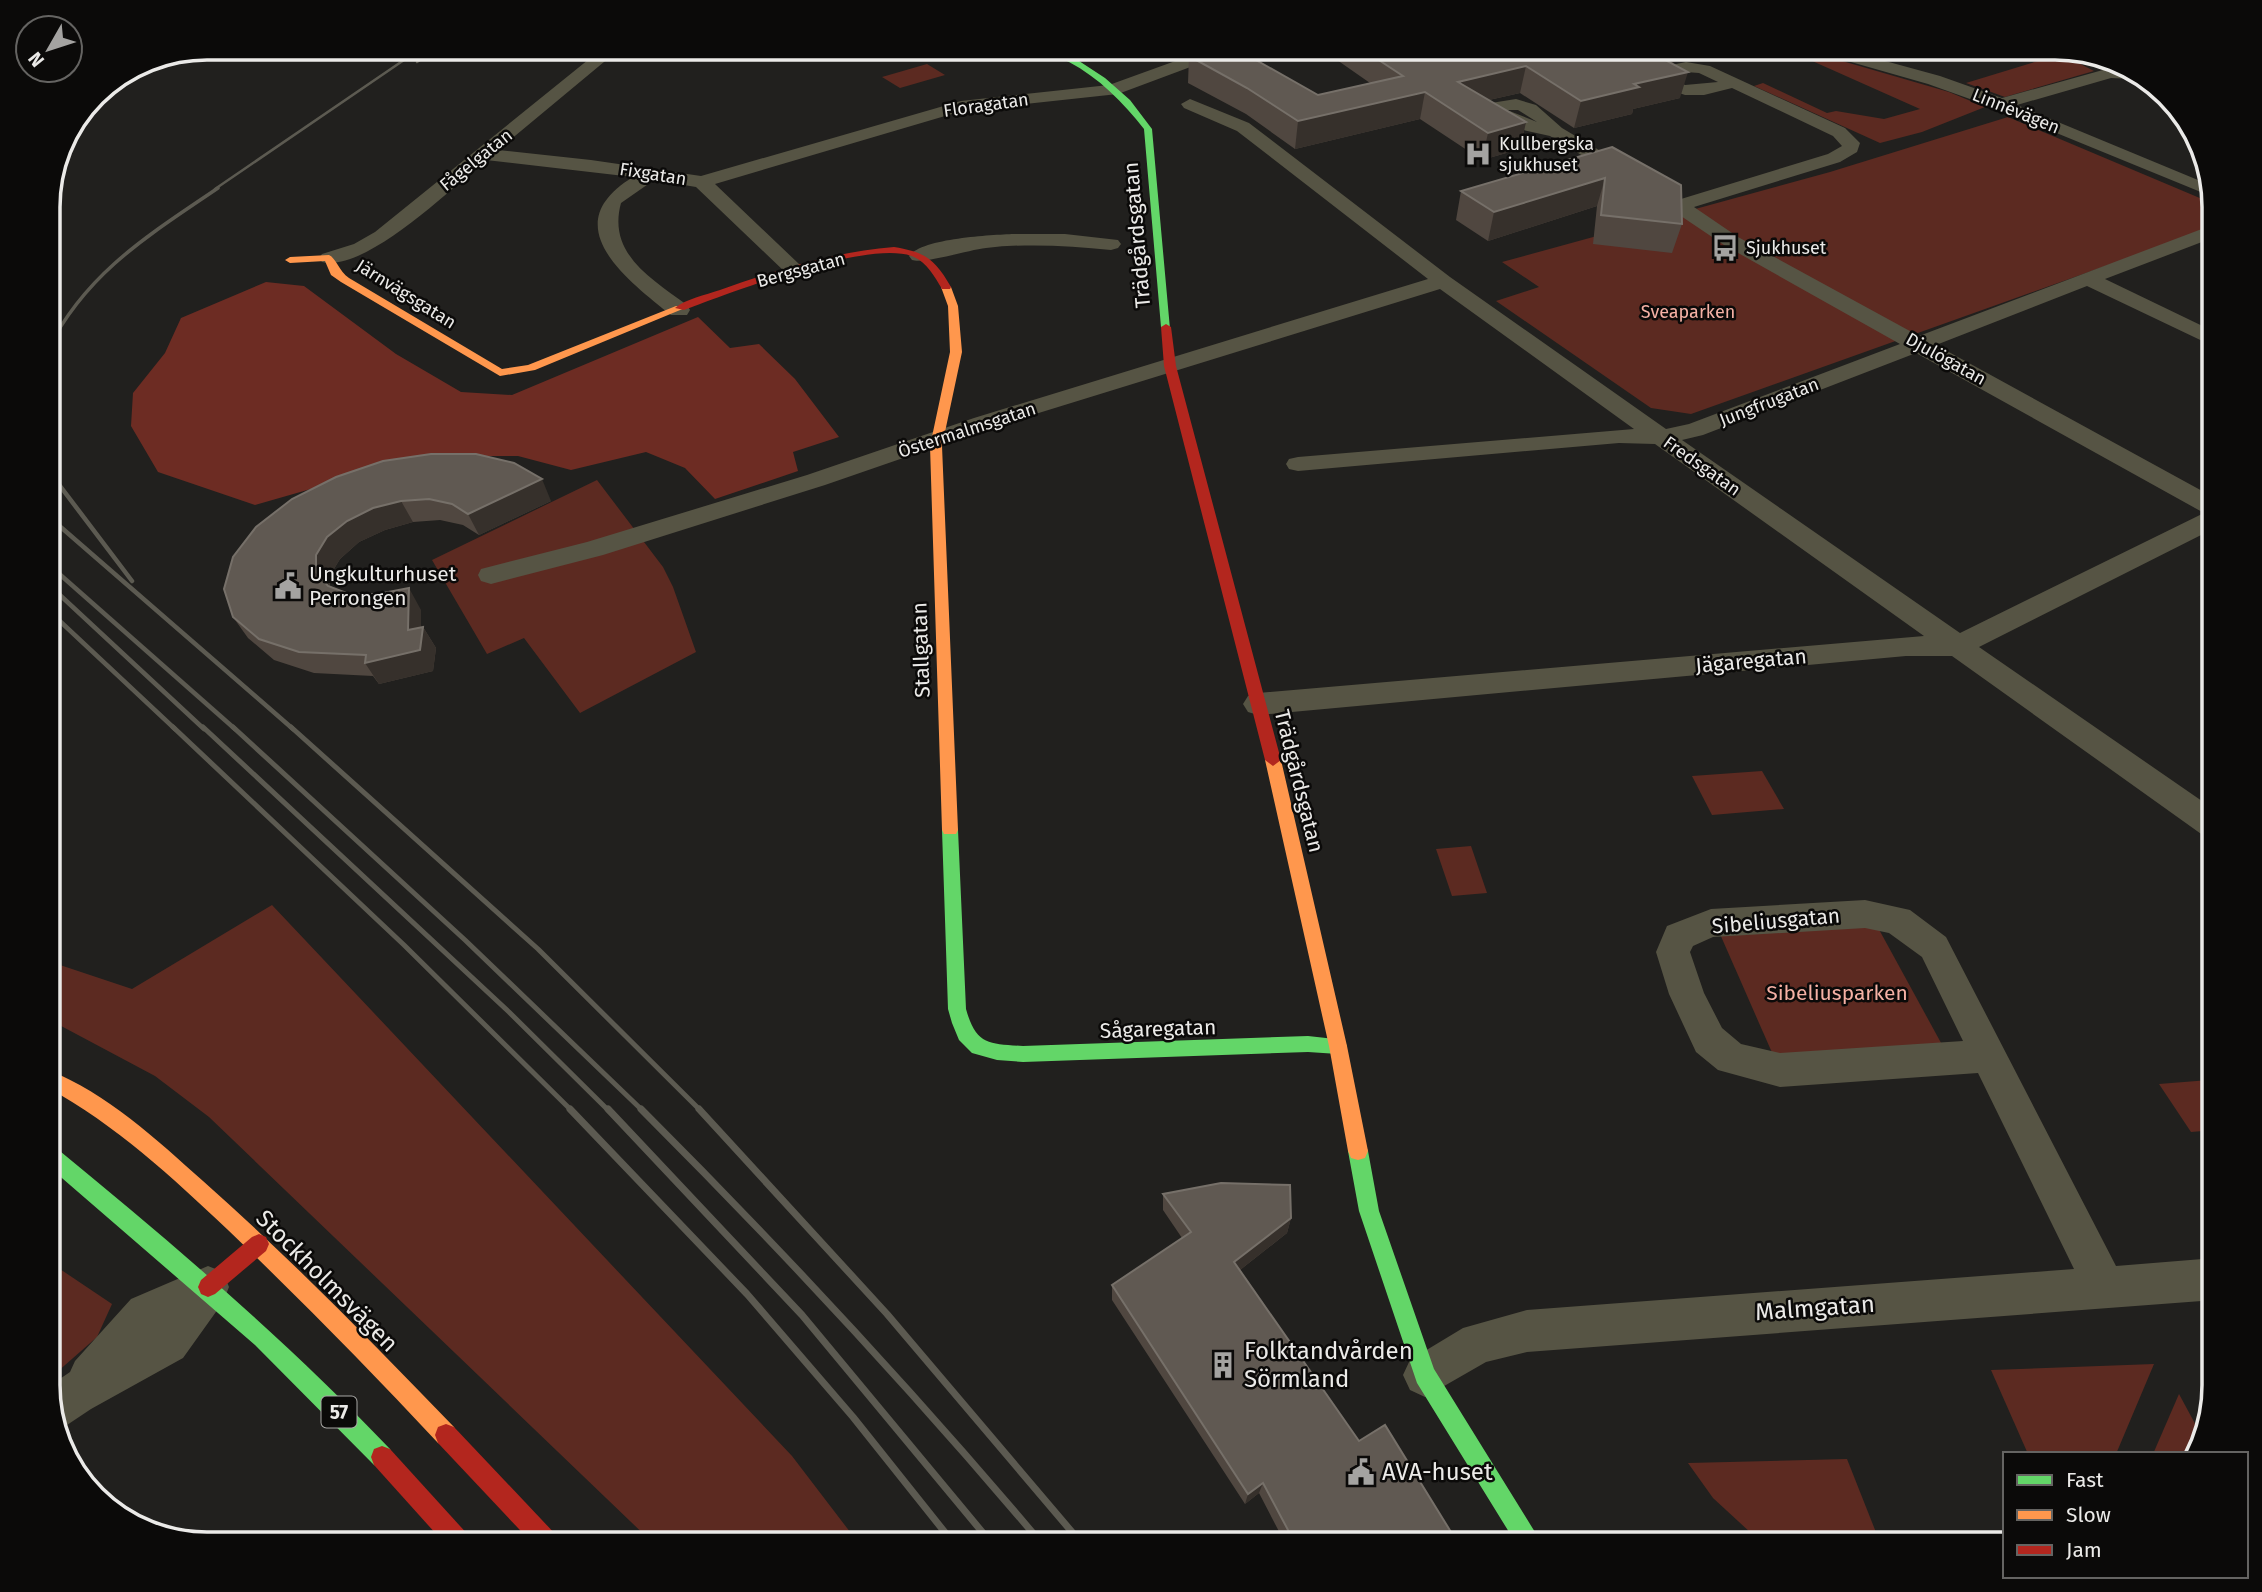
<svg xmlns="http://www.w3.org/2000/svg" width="2262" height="1592" viewBox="0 0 2262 1592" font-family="'Fira Sans',sans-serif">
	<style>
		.green { fill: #5c2a21 }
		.forest { fill: #6d2c23 }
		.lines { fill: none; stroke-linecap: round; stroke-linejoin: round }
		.street { fill: #565444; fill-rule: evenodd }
		.fast { fill: #63d668; fill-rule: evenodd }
		.slow { fill: #ff974d; fill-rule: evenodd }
		.jam { fill: #b3261e; fill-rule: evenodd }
		.rail-far4 { stroke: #5c5a51; stroke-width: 2.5 }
		.rail-far3 { stroke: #5c5a51; stroke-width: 3.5 }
		.rail-far2 { stroke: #5c5a51; stroke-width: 4.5 }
		.rail-far1 { stroke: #5c5a51; stroke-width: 5 }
		.rail { stroke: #5c5a51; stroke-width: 7 }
		.wall { fill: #504740 }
		.shaded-wall { fill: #36302b }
		.building { fill: #605952; stroke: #767069; stroke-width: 2 }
		.labels { text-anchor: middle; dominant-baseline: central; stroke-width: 5; stroke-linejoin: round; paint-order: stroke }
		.far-street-label { font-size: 18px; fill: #ebeae8; stroke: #0b0a09 }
		.far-poi-label { font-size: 18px; fill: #ebeae8; stroke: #0b0a09; text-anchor: start }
		.far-park-label { font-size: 18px; fill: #f5b1a5; stroke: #0b0a09 }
		.shield { fill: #0b0a09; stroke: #a8a7a5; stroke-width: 2 }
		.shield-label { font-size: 19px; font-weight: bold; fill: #ebeae8 }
		.street-label { font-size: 21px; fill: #ebeae8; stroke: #0b0a09 }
		.poi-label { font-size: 21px; fill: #ebeae8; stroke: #0b0a09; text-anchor: start }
		.park-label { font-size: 21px; fill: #f5b1a5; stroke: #0b0a09 }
		.near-street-label { font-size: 24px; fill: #ebeae8; stroke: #0b0a09 }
		.near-poi-label { font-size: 24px; fill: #ebeae8; stroke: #0b0a09; text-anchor: start }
		.rim { fill: none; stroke: #ebeae8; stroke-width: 3.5 }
	</style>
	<rect width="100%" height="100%" fill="#21201e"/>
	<g class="green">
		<path d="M 1767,47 L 1794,47 L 1949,92 L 1985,107 L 1922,132 L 1880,143 L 1754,86 L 1763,83 L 1827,113 L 1836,111 L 1884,119 L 1920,109 L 1801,56 Z"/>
		<path d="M 2061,54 L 2094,71 L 2005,97 L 1966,83 Z"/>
		<path d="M 927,64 L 945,75 L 900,88 L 882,77 Z"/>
		<path d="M 2008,117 L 2214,204 L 2215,227 L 1691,414 L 1651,408 L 1496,301 L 1539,287 L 1502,262 L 1830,172 Z"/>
		<path d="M 597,480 L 663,567 L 673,587 L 696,652 L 580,713 L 524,638 L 487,654 L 432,560 Z"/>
		<path d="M 1762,771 L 1784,809 L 1712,815 L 1692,776 Z"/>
		<path d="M 1471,846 L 1487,893 L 1452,896 L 1436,849 Z"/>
		<path d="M 272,905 L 792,1456 L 860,1545 L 655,1545 L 209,1117 L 155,1076 L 48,1019 L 48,961 L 132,989 Z"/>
		<path d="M 1876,924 L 1946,1052 L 1777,1064 L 1720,934 Z"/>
		<path d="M 2209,1080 L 2215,1088 L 2215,1130 L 2191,1132 L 2159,1084 Z"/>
		<path d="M 48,1261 L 112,1304 L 97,1337 L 48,1380 Z"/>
		<path d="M 2154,1364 L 2116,1454 L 2028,1454 L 1991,1370 Z"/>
		<path d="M 2179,1394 L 2199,1431 L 2192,1454 L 2153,1454 Z"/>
		<path d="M 1847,1459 L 1881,1545 L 1764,1545 L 1713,1498 L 1688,1463 Z"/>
	</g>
	<path class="forest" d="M 266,282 L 304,286 L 396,354 L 461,392 L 512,395 L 698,317 L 730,348 L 759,344 L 795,379 L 839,437 L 793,452 L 798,471 L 715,499 L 685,468 L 646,452 L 571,470 L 518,456 L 450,456 L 363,474 L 255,505 L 158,472 L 131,426 L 133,393 L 165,353 L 181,318 Z"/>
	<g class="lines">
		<g class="street">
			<path d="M 604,47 L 622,47 L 498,150 L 591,160 L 701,176 L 961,101 L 1109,85 L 1214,47 L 1238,47 L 1236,50 L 1118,94 L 962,111 L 715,184 L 799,264 L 802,268 L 799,272 L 785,272 L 696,187 L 654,180 L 621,203 C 607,254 652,279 687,305 L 690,310 L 687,315 L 671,315 C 626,279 554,225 633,177 L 486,160 C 453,187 365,273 322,262 L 319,258 L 322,254 L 354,244 L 375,232 Z"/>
			<path d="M 781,47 L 803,47 L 784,57 L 772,57 L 770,54 Z"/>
			<path d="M 1807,47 L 1834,47 L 1940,76 L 2002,98 L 2110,68 L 2140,76 L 2133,79 L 2111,78 L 2017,105 L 2210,185 L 2213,197 L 1995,108 L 1928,84 L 1809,50 Z"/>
			<path d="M 1686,62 L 1710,66 L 1845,128 L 1860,143 L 1857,152 L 1840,162 L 1694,207 L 1738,237 L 1919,336 L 2215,224 L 2215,237 L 2105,279 L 2215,332 L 2215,347 L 2087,286 L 1936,345 L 2215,498 L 2215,528 L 1979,647 L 2215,810 L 2215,839 L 2204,836 L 1952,656 L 1906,656 L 1258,715 L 1248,712 L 1243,704 L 1248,696 L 1258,693 L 1924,636 L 1655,444 L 1619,443 L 1298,471 L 1289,469 L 1286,464 L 1289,459 L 1298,457 L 1634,429 L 1440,289 L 990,428 L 825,485 L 603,555 L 491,584 L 481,581 L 478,575 L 481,569 L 587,542 L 807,475 L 974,418 L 1428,279 L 1237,131 L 1184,108 L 1181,104 L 1190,99 L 1249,123 L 1450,277 L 1666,429 L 1689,424 L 1900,344 L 1724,245 L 1672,210 L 1550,136 L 1519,129 L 1486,111 L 1491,103 L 1516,99 L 1536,105 L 1562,128 L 1681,199 L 1828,154 L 1842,146 L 1833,136 L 1732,88 L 1704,95 L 1685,95 L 1662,87 L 1651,77 L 1662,67 ZM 1686,72 L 1699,73 L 1718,82 L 1685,85 L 1669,77 ZM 1507,110 L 1518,110 L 1537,122 ZM 1916,353 L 2204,513 L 1960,633 L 1682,440 L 1703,435 Z"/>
			<path d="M 1014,234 L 1065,234 L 1118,240 L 1121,244 L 1118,248 L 1111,250 C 1070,246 1028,243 986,248 C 968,250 925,264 912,260 L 909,256 C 923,238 991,235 1014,234 Z"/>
			<path d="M 1865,900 L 1910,910 L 1946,937 L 2116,1266 L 2215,1258 L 2215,1300 L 1527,1352 L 1486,1362 L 1425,1397 L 1410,1390 L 1403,1375 L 1410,1360 L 1463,1328 L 1527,1310 L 2074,1269 L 1978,1073 L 1780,1087 L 1718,1070 L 1696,1052 L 1669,994 L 1656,952 L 1667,926 L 1711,909 ZM 1865,928 L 1889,933 L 1922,957 L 1963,1041 L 1780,1053 L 1741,1044 L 1722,1028 L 1704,993 L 1690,952 L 1693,946 L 1713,937 Z"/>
			<path d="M 208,1266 L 223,1272 L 229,1287 L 223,1302 L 183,1358 L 91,1409 L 58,1431 L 48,1387 L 70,1372 L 75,1361 L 131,1299 Z"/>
		</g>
		<g class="fast">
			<path d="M 1038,47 L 1049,47 L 1076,59 L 1105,78 L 1130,100 L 1152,129 L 1170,329 L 1161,327 L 1144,129 C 1123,102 1099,78 1069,62 C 1059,57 1047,53 1038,47 Z"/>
			<path d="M 950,824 L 956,826 L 958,830 L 966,1009 C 976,1045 989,1044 1023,1046 L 1308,1036 L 1344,1040 L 1347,1046 L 1344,1052 L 1338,1054 L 1308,1052 L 1023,1062 L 997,1060 L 972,1053 L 959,1040 L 952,1023 L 948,1009 L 942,830 L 944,826 Z"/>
			<path d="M 1358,1142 L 1365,1144 L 1368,1151 L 1379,1211 L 1434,1369 L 1543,1545 L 1517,1545 L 1417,1383 L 1359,1211 L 1348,1151 L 1351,1144 Z"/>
			<path d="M 48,1145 L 55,1147 C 172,1243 286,1340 390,1449 L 393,1457 L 390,1465 L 382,1468 L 374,1465 L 255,1345 L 48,1166 Z"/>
		</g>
		<g class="slow">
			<path d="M 329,255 C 336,258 339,271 349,278 L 502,369 L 528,365 L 676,306 L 685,308 L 535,370 L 500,376 L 341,282 L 331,275 L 325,261 L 290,263 L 285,260 L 290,257 Z"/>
			<path d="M 946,284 L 951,287 L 958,306 L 962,352 L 942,446 L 958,830 L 956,834 L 944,834 L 942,830 L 930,446 L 950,352 L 948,306 L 941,287 Z"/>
			<path d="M 1273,754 L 1281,760 L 1347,1046 L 1368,1151 L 1365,1158 L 1358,1160 L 1351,1158 L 1348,1151 L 1329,1046 L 1265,760 Z"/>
			<path d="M 48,1070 C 107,1093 157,1140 203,1181 C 291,1259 373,1343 454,1427 L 457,1435 L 454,1443 L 446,1446 L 438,1443 C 370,1370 300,1299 228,1230 C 172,1177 116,1125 48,1088 Z"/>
		</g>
		<g class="jam">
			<path d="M 894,247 C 925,252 935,259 951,287 L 950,289 L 942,289 C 935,277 927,263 914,257 C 871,238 729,293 684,310 L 675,308 C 686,299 705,295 720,290 C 776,270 834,252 894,247 Z"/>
			<path d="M 1166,324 L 1171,327 L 1176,366 L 1281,760 L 1273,766 L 1265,760 L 1164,366 L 1161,327 Z"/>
			<path d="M 259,1234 L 266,1237 L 269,1244 L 266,1251 L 215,1294 L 208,1297 L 201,1294 L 198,1287 L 201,1280 L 252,1237 Z"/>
			<path d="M 446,1424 L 454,1427 L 558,1537 L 562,1545 L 534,1545 L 438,1443 L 435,1435 L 438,1427 Z"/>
			<path d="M 382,1446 L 390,1449 L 470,1537 L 474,1545 L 446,1545 L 374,1465 L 371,1457 L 374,1449 Z"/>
		</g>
		<g class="rail-far4">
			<path d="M 417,62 L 439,47"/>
			<path d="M 215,189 L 423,47"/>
		</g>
		<path class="rail-far3" d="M 48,349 C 87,272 149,235 218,188"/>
		<g class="rail-far2">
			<path d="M 48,465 L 54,478 L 132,581"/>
			<path d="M 48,516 L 293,729"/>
			<path d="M 48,564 L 235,729"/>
			<path d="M 48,584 L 204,729"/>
			<path d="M 48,610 L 175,729"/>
		</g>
		<g class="rail-far1">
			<path d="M 173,727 L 404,945 L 572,1111"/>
			<path d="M 203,727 L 509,1012 L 609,1111"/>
			<path d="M 233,727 L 465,940 L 643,1111"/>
			<path d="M 291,727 L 538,949 L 701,1111"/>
		</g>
		<g class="rail">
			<path d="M 570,1109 L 747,1294 L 853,1417 L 955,1545"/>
			<path d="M 608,1109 L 802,1315 L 993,1545"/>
			<path d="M 641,1109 C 781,1249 915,1393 1043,1545"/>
			<path d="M 699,1109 L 887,1314 L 1083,1545"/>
		</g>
	</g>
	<g class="wall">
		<path d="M 1339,47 L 1679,47 L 1674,62 L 1671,63 L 1680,98 L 1633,109 L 1632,114 L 1574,128 L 1520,93 L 1489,100 L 1526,122 L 1520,149 L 1482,160 L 1420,119 L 1295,149 L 1246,114 L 1188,83 L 1189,56 L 1318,95 L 1370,83 L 1337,60 Z"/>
		<path d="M 1612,147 L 1682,224 L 1672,253 L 1593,244 L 1597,206 L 1488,241 L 1456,220 L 1461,191 Z"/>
		<path d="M 336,477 L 551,501 L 479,535 L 463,525 L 440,520 L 413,522 L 385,530 L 359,542 L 340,559 L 329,577 L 330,586 L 349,594 L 421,610 L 421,628 L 423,627 L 436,648 L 433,671 L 379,684 L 373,676 L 314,673 L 274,660 L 248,638 L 233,617 Z"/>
		<path d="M 1163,1194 L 1291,1218 L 1287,1233 L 1240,1270 L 1359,1441 L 1459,1545 L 1286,1545 L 1259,1493 L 1245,1504 L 1112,1300 L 1112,1285 L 1182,1238 L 1163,1210 Z"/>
	</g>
	<g class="shaded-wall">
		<path d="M 1639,47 L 1679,47 L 1674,62 L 1632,72 Z"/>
		<path d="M 1526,66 L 1520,93 L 1453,108 L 1458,82 Z"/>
		<path d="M 1688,72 L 1680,98 L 1633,109 L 1632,114 L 1574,128 L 1581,101 L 1634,84 Z"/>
		<path d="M 1425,92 L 1420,119 L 1295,149 L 1298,121 Z"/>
		<path d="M 1526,122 L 1520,149 L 1482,160 L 1488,133 Z"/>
		<path d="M 1605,178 L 1597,206 L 1488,241 L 1494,212 Z"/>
		<path d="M 542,479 L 551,501 L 479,535 L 468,514 Z"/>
		<path d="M 401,501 L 413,522 L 385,530 L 359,542 L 340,559 L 329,577 L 330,593 L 316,572 L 316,555 L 327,537 L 347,521 L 373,508 Z"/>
		<path d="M 409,588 L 421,610 L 421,649 L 423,627 L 436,648 L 433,671 L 379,684 L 365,663 L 408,630 Z"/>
		<path d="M 1291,1218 L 1287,1233 L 1231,1277 L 1234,1262 Z"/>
		<path d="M 1263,1483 L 1259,1493 L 1245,1504 L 1248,1494 Z"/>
	</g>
	<g class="building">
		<path d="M 1226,47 L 1233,47 L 1318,95 L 1403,76 L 1359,47 L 1641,47 L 1688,72 L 1634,84 L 1639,87 L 1581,101 L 1526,66 L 1458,82 L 1526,122 L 1488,133 L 1425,92 L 1298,121 L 1247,88 L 1189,56 Z"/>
		<path d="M 1612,147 L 1681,185 L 1682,224 L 1601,215 L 1605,178 L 1494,212 L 1461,191 Z"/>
		<path d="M 431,454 L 476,454 L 514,463 L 542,479 L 468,514 L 452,504 L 429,499 L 401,501 L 373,508 L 347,521 L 327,537 L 316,555 L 316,572 L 328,586 L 349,594 L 378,594 L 409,588 L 408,630 L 423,627 L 420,650 L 365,663 L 366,655 L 299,652 L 259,639 L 233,617 L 224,589 L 233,557 L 256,527 L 292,499 L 336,477 L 383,461 Z"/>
		<path d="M 1221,1183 L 1290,1185 L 1291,1218 L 1234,1262 L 1359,1441 L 1385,1425 L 1459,1545 L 1296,1545 L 1263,1483 L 1248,1494 L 1112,1285 L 1191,1232 L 1163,1194 Z"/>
	</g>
	<defs>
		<symbol id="hospital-bare" viewBox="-9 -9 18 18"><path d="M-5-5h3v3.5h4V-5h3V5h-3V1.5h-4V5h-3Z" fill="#a4a3a1" stroke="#0b0a09" stroke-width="2.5" paint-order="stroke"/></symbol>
		<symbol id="bus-bare" viewBox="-9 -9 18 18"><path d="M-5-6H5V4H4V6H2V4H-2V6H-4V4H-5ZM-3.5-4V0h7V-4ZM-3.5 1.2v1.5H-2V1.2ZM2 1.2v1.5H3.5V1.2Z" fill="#a4a3a1" stroke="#0b0a09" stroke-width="2.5" paint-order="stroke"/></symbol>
		<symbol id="civic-bare" viewBox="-9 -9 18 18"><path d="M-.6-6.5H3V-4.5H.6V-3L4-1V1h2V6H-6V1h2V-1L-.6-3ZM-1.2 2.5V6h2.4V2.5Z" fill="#a4a3a1" stroke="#0b0a09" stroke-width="2.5" paint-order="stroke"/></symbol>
		<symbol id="building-bare" viewBox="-9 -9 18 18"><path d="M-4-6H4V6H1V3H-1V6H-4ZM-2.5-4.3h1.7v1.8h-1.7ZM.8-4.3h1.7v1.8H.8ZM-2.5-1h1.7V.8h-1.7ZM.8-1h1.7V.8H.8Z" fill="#a4a3a1" stroke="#0b0a09" stroke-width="2.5" paint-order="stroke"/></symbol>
	</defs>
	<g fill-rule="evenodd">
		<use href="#hospital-bare" x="1459" y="135" width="38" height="38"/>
		<use href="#bus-bare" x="1706" y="229" width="38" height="38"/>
		<use href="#civic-bare" x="269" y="567" width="38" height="38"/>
		<use href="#building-bare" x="1204" y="1346" width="38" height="38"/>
		<use href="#civic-bare" x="1342" y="1453" width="38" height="38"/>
	</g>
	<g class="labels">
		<g class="far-street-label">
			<text transform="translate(986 105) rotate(-8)">Floragatan</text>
			<text transform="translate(2016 111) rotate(22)">Linnévägen</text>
			<text transform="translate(476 160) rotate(-39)">Fågelgatan</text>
			<text transform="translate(653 174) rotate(9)">Fixgatan</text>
			<text transform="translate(801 270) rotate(-15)">Bergsgatan</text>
			<text transform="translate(406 294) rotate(32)">Järnvägsgatan</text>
			<text transform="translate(1946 359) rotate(29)">Djulögatan</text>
			<text transform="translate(1769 402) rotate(-21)">Jungfrugatan</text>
			<text transform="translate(967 430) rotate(-18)">Östermalmsgatan</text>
			<text transform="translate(1702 466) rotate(35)">Fredsgatan</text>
		</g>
		<g class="far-poi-label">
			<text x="1499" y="144">Kullbergska<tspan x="1499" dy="21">sjukhuset</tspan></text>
			<text x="1746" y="248">Sjukhuset</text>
		</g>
		<g class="far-park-label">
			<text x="1688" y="312">Sveaparken</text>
		</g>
		<rect class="shield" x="321.5" y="1396.5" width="35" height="31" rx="5"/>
		<g class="shield-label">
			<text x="339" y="1412">57</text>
		</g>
		<g class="street-label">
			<text transform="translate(1137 235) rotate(-95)">Trädgårdsgatan</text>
			<text transform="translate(921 650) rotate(-92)">Stallgatan</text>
			<text transform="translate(1751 661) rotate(-5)">Jägaregatan</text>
			<text transform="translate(1299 781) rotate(76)">Trädgårdsgatan</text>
			<text transform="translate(1776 921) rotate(-5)">Sibeliusgatan</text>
			<text transform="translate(1158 1029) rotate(-2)">Sågaregatan</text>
		</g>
		<g class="poi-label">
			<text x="309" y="574">Ungkulturhuset<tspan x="309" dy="24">Perrongen</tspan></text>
		</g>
		<g class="park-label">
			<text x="1837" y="993">Sibeliusparken</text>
		</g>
		<g class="near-street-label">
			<text transform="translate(327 1281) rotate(45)">Stockholmsvägen</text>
			<text transform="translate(1815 1308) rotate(-4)">Malmgatan</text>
		</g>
		<g class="near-poi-label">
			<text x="1244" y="1351">Folktandvården<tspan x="1244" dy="28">Sörmland</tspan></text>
			<text x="1382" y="1472">AVA-huset</text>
		</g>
	</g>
	<path d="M0 0H2262V1592H0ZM207 60H2055A147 147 0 0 1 2202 207V1385A147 147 0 0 1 2055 1532H207A147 147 0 0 1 60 1385V207A147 147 0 0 1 207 60Z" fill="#0b0a09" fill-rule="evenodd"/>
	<path class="rim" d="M207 60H2055A147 147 0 0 1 2202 207V1385A147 147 0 0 1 2055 1532H207A147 147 0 0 1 60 1385V207A147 147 0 0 1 207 60Z"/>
	<rect x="2003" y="1452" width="245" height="126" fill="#0b0a09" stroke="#656462" stroke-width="2"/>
	<rect x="2017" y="1475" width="35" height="10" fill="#63d668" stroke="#656462" stroke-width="2"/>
	<text x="2066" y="1487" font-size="21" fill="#ebeae8">Fast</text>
	<rect x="2017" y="1510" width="35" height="10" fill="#ff974d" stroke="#656462" stroke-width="2"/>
	<text x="2066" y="1522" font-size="21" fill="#ebeae8">Slow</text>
	<rect x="2017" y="1545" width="35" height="10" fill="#b3261e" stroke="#656462" stroke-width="2"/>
	<text x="2066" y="1557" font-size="21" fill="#ebeae8">Jam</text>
	<g transform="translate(49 49) rotate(231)"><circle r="33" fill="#0b0a09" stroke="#656462" stroke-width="2"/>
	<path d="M0-5L12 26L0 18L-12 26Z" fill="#a4a3a1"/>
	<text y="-10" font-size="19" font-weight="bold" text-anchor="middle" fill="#ebeae8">N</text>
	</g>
</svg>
